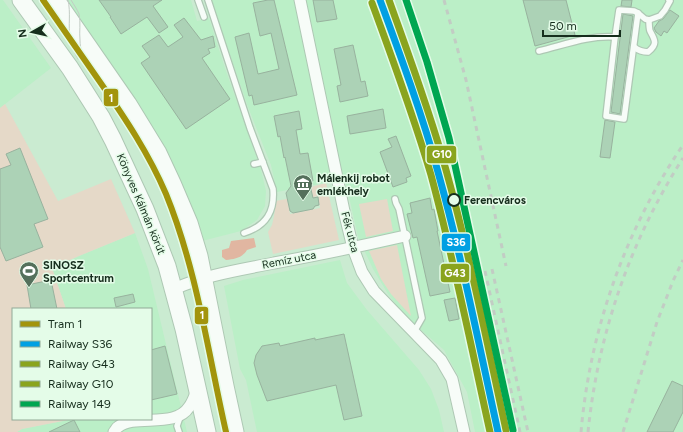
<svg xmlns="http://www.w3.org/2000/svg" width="683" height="432" viewBox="0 0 683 432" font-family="Figtree,sans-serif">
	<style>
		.built { fill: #bbefc7 }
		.green { fill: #e5d9c8 }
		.forest { fill: #e1b6a1 }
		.building { fill: #acd2b6; stroke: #98b29e }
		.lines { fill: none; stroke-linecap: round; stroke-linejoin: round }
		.service-casing { stroke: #aec8b4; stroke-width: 8 }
		.minor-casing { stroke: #aec8b4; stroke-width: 13 }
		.primary-casing { stroke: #aec8b4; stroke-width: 19 }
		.service { stroke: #f7fcf8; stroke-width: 5.5 }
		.minor { stroke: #f7fcf8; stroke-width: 11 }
		.primary { stroke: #f7fcf8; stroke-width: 17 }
		.tram { stroke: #c2ccc4; stroke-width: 1 }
		.rail { stroke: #c2ccc4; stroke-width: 3; stroke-dasharray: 5 5; stroke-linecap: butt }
		.rail-1-casing { stroke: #e4fce8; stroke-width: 10 }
		.rail-2-casing { stroke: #e4fce8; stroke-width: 10 }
		.rail-3-casing { stroke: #e4fce8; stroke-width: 10 }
		.rail-4-casing { stroke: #e4fce8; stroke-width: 10 }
		.rail-1 { stroke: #00a0e3; stroke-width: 7 }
		.rail-2 { stroke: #8aa41e; stroke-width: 7 }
		.rail-3 { stroke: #8aa41e; stroke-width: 7 }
		.rail-4 { stroke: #00a651; stroke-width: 7 }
		.tram-1-casing { stroke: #e4fce8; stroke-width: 9 }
		.tram-1 { stroke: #a2940c; stroke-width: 6 }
		.stop-dot { fill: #e4fce8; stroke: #162e1d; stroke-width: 2 }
		.labels { text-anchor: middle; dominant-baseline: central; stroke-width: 3; stroke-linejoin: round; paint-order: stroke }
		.poi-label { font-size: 11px; font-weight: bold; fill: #162e1d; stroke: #e4fce8; text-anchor: start }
		.stop-label { font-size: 11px; font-weight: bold; fill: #162e1d; stroke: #e4fce8; text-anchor: start }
		.street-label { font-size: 11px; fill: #162e1d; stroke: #e4fce8 }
		.line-badge { stroke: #e4fce8; stroke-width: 1.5 }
		.badge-label { font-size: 11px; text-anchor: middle; font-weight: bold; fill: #fff }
	</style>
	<rect width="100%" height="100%" fill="#caebd1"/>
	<g class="built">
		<path d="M 0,0 L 3,0 L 51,68 L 0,108 Z"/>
		<path d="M 67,0 L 191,0 L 197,21 L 209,18 L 225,68 L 261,170 L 266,191 L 265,206 L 257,220 L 241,231 L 202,241 L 121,81 Z"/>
		<path d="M 211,0 L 683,0 L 683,432 L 475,432 L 467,392 L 444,350 L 403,314 L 388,294 L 373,269 L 358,237 L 345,179 L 277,192 L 271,165 L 248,107 Z"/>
		<path d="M 135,233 L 148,269 L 187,432 L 17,432 L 22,429 L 73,419 L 151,419 L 151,309 L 66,309 L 52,268 L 79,256 Z"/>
		<path d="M 340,260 L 347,283 L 367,310 L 419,370 L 431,389 L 439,410 L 444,432 L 257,432 L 246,380 L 240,369 L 224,286 L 243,280 Z"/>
	</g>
	<g class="green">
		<path d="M 5,104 L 58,201 L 111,179 L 135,233 L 79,256 L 52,268 L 66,309 L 13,309 L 13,419 L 73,419 L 22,429 L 17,432 L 0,432 L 0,108 Z"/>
		<path d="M 326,183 L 339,240 L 273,254 L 268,232 L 272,225 L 274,216 L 275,209 L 275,201 L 287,199 L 290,214 L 320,208 L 318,196 L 313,197 L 311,187 Z"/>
		<path d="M 387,199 L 393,231 L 366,237 L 359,204 Z"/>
		<path d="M 397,245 L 411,316 L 391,294 L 381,279 L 369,251 Z"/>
	</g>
	<path class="forest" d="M 254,238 L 256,247 L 247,250 C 242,258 235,259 226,260 L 222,257 L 222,250 L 229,248 L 231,241 Z"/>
	<g class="building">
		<path d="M 99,0 L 162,0 L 153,6 L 168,27 L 159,33 L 147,17 L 121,34 L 110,17 L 111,17 Z"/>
		<path d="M 268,0 L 274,0 L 297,95 L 254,105 L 252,95 L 249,96 L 235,37 L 249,33 L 258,74 L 279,69 L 271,33 L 260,36 L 253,3 Z"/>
		<path d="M 313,0 L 333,0 L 337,19 L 317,22 Z"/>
		<path d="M 523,0 L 566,0 L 575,35 L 535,46 Z"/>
		<path d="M 622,0 L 632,0 L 631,7 L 621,6 Z"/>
		<path d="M 670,10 L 679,16 L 667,33 L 664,31 L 661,36 L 656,32 L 654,28 L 659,21 L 663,19 Z"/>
		<path d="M 623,14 L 633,16 L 620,114 L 611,112 Z"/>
		<path d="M 184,18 L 201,40 L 213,36 L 215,47 L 208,49 L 210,53 L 202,58 L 230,99 L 186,129 L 141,63 L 150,57 L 142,46 L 159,35 L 168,47 L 183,37 L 174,25 Z"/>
		<path d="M 353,45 L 361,82 L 365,81 L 368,96 L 340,102 L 337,86 L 341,85 L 334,49 Z"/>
		<path d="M 383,109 L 386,128 L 350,134 L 347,116 Z"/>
		<path d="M 299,111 L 302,129 L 296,130 L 300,154 L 308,153 L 313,181 L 309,181 L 313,198 L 318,197 L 319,205 L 315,206 L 313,209 L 293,213 L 290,211 L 286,193 L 291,186 L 285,157 L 284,158 L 280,136 L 278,137 L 274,116 Z"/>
		<path d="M 605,120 L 615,122 L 610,158 L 600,157 Z"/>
		<path d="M 396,136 L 411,176 L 406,178 L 407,182 L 393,187 L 380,152 L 392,147 L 388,139 Z"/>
		<path d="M 20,148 L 48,219 L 34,224 L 43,247 L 6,261 L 0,247 L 0,169 L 11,165 L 6,154 Z"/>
		<path d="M 430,198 L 432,210 L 434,209 L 438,231 L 437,231 L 450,292 L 430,296 L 417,237 L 413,238 L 407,214 L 412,213 L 410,203 Z"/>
		<path d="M 51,280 L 57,309 L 31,309 L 27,285 Z"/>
		<path d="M 133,294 L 135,302 L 116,307 L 114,298 Z"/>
		<path d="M 455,298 L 459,319 L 449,321 L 444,300 Z"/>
		<path d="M 344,334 L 362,416 L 344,420 L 336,385 L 267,401 L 257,375 L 254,363 L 256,355 L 262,346 L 279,343 L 280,346 L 315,338 L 315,340 Z"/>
		<path d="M 165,346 L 177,394 L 151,400 L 151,350 Z"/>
		<path d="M 672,381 L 683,386 L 683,412 L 673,432 L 647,432 Z"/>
		<path d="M 74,420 L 80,432 L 49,432 Z"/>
	</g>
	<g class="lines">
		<defs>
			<g id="service">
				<path d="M 198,0 L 204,17"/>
				<path d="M 208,0 L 250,128 L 273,189 C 275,212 266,226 244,233"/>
				<path d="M 615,37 L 606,116 L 624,119 L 638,13"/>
				<path d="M 634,47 C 639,51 642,52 648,52 C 658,44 655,40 650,31 C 649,28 649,24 649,20"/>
				<path d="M 539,51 C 564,45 589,35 615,37 L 619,10 L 634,11 L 638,13 L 645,19 L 649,20 L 660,16 L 665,10 L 670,1 L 669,0"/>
				<path d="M 254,164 L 263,162"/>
				<path d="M 395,199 L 396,203 L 399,209 L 422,318 L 414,332"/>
				<path d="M 179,432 L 177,426 L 181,414"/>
			</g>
			<g id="minor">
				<path d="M 300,0 L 344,211 L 353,248 L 362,272 L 374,291 L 441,360 L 452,379 L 464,432"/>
				<path d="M 174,289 C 205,275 240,270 274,263 C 318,255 361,246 405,236"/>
				<path d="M 114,432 C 116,430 116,428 118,427 C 135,413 175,429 189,407 C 193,402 195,395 197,390"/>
			</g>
			<g id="primary">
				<path d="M 21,0 L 70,68 L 101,117 L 113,140 L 145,209 L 167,266 L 184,329 L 207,432"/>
				<path d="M 56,0 L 128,104 L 158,153 L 172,183 L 189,223 L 199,256 L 225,386 L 235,432"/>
			</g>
		</defs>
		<use href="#service" class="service-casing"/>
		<use href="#minor" class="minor-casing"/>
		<use href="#primary" class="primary-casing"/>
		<use href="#service" class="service"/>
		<use href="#minor" class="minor"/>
		<use href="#primary" class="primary"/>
		<g class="tram">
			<path d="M 68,0 C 71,13 68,25 70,38 C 71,46 74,52 78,59"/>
			<path d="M 71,0 C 74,5 77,9 79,14 C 81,23 79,32 80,40 C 80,49 83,57 88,64"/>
		</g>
		<g class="rail">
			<path d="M 372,0 L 409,103 L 420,139 L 443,222"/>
			<path d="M 444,0 L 466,80 L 506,266"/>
			<path d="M 492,269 L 528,432"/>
			<path d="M 485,271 L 520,432"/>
			<path d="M 581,432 C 590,330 625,230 683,145"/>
			<path d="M 588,432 C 598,334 630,241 683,158"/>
			<path d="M 623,432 L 657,322 L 673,281 L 683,260"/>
		</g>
		<defs>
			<path id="rail-1" d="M 380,0 C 401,57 422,114 438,172 C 462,258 479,345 498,432"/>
			<path id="rail-2" d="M 372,3 C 393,60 414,117 431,175 C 454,260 471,346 490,432"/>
			<path id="rail-3" d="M 389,0 C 409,56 430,112 446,170 C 470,256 487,343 506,430"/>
			<path id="rail-4" d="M 406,0 L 427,62 L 449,138 L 513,430"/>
		</defs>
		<use href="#rail-1" class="rail-1-casing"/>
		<use href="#rail-2" class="rail-2-casing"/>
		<use href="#rail-3" class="rail-3-casing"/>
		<use href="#rail-4" class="rail-4-casing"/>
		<use href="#rail-1" class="rail-1"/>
		<use href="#rail-2" class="rail-2"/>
		<use href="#rail-3" class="rail-3"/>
		<use href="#rail-4" class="rail-4"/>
		<defs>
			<path id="tram-1" d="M 43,0 C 62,27 81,55 100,82 C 125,118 149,154 166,194 C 197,270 208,353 226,432"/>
		</defs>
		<use href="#tram-1" class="tram-1-casing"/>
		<use href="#tram-1" class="tram-1"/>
	</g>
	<defs>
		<symbol id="museum-pin" viewBox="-11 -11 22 30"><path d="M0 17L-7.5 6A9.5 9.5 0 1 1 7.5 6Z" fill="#55705c" stroke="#e4fce8"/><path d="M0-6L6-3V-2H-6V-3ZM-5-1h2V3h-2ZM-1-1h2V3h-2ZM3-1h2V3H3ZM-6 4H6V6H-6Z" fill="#fff"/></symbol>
		<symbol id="stadium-pin" viewBox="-11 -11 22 30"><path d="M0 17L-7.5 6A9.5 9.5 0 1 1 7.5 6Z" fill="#55705c" stroke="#e4fce8"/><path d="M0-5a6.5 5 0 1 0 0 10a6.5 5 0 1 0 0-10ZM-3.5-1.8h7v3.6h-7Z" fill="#fff"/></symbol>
	</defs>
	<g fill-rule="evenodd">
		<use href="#museum-pin" x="292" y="173" width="22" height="30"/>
		<use href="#stadium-pin" x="18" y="260" width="22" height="30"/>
	</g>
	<circle class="stop-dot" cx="454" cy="200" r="6"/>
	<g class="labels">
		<g class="poi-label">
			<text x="317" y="178">Málenkij robot<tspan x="317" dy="13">emlékhely</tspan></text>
			<text x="43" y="265">SINOSZ<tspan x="43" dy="13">Sportcentrum</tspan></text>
		</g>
		<g class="stop-label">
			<text x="464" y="200">Ferencváros</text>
		</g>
		<g class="street-label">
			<text transform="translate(141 204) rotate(67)">Könyves Kálmán körút</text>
			<text transform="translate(350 232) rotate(75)">Fék utca</text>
			<text transform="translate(289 260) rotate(-11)">Remíz utca</text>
		</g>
	</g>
	<g class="line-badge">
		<rect x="103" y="88" width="16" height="19" rx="4" fill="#a2940c"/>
		<rect x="426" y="145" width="31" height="19" rx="4" fill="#8aa41e"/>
		<rect x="441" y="233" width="30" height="19" rx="4" fill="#00a0e3"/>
		<rect x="440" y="263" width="30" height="20" rx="4" fill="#8aa41e"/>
		<rect x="194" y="306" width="15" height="19" rx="4" fill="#a2940c"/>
	</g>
	<g class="badge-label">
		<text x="111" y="102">1</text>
		<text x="442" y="158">G10</text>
		<text x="456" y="246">S36</text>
		<text x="455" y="277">G43</text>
		<text x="202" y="319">1</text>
	</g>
	<rect x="12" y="308" width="140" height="112" fill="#e4fce8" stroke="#92aa97"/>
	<rect x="20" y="321" width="20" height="6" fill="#a2940c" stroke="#92aa97"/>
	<text x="48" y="328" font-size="12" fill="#162e1d">Tram 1</text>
	<rect x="20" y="341" width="20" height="6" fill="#00a0e3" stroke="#92aa97"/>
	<text x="48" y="348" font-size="12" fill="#162e1d">Railway S36</text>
	<rect x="20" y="361" width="20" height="6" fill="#8aa41e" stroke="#92aa97"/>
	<text x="48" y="368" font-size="12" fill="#162e1d">Railway G43</text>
	<rect x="20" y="381" width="20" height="6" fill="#8aa41e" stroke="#92aa97"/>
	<text x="48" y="388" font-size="12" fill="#162e1d">Railway G10</text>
	<rect x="20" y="401" width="20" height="6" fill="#00a651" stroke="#92aa97"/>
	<text x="48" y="408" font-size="12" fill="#162e1d">Railway 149</text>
	<g transform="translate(32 32) rotate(262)" stroke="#e4fce8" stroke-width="3" paint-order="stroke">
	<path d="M0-3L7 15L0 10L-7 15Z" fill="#162e1d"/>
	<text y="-6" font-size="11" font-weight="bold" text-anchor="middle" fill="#162e1d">N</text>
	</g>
	<path d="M543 30v6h77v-6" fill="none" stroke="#162e1d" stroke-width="2"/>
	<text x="549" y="30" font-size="12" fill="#162e1d" stroke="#e4fce8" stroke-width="3" paint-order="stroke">50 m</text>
</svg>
